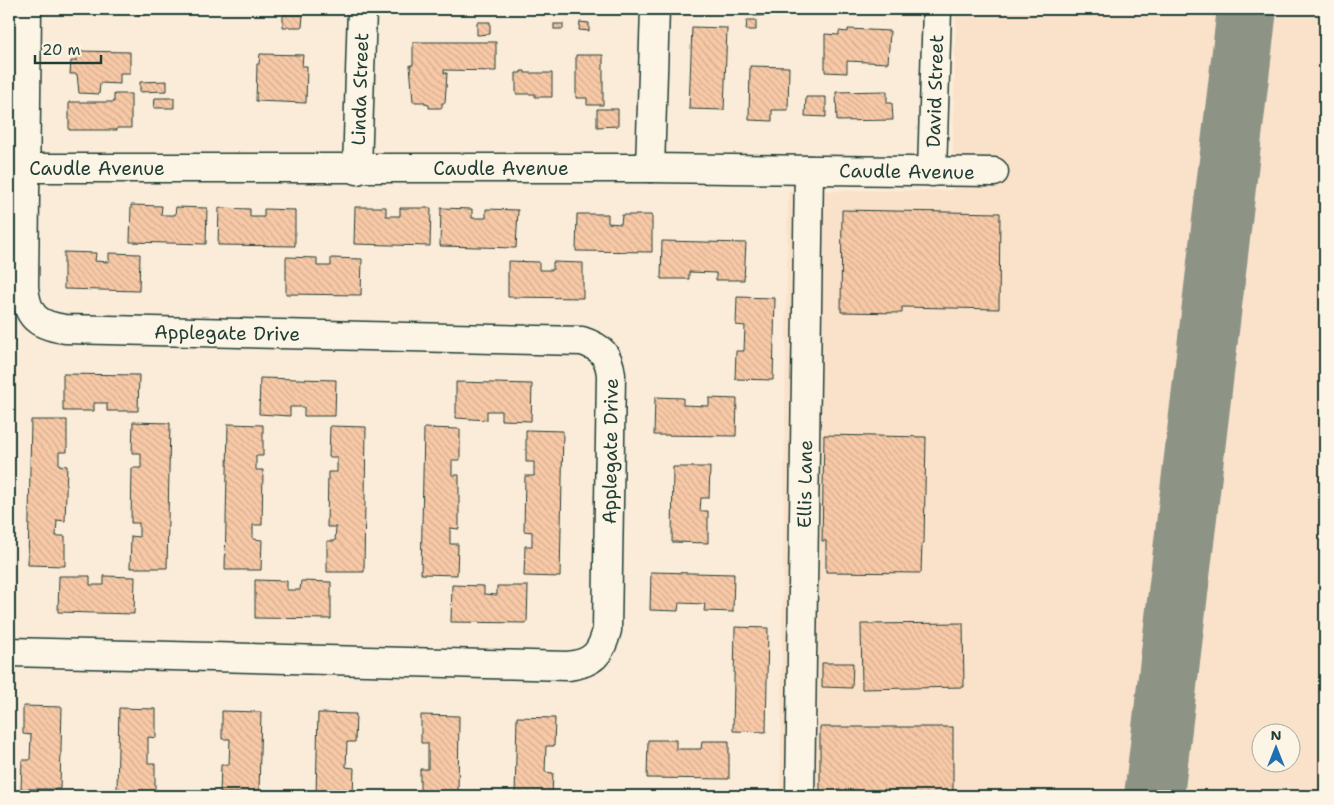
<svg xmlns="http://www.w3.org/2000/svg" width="1334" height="805" viewBox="0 0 1334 805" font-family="'Shantell Sans',sans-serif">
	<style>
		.built { fill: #fae2ca; fill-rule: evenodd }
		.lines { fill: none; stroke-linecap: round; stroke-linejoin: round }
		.taxiway { stroke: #8d9486; stroke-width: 60 }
		.building { fill: url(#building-back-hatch); stroke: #1f3d34 }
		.minor-casing { stroke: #1f3d34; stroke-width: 31 }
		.minor { stroke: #fcf5e5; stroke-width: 28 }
		.labels { text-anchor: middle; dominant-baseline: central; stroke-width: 4.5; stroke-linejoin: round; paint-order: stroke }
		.street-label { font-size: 19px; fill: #1f3d34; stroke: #fcf5e5 }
	</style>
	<defs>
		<pattern id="building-back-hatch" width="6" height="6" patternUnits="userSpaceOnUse" patternTransform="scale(1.25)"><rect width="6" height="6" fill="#f8c9a7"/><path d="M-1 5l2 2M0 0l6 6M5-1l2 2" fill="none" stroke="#d4ae90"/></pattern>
	</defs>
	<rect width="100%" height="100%" fill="#fbecd9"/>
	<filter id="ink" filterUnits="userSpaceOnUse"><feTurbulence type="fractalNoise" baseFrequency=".02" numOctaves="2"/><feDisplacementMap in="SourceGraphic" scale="10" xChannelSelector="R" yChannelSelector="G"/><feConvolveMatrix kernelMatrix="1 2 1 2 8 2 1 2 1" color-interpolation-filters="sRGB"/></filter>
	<g filter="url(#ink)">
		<path class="built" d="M 956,9 L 1325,9 L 1325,796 L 780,796 L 788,191 L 952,190 ZM 1262,732 L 1292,732 L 1292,762 L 1262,762 Z"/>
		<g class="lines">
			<path class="taxiway" d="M 1154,796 L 1247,9"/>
		</g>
		<g class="building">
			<rect x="137" y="9" width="8" height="6"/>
			<path d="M 754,9 L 769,9 L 769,15 L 754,16 Z"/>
			<path d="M 283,15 L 303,15 L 302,27 L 283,27 Z"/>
			<path d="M 747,20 L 756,20 L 756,30 L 746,30 Z"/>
			<path d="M 477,22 L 490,22 L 490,34 L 477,35 Z"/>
			<path d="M 580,22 L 589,23 L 589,31 L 579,30 Z"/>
			<rect x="554" y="24" width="9" height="5"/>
			<path d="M 692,27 L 727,28 L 724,110 L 689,109 Z"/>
			<path d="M 848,29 L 890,31 L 888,63 L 847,61 L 847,73 L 825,72 L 825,34 L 839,35 L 839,31 L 848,32 Z"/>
			<path d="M 413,42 L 496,42 L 496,71 L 444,70 L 444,73 L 447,73 L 445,103 L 442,103 L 442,108 L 429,108 L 429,105 L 425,104 L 425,102 L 413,102 L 410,65 L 413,65 Z"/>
			<path d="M 77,51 L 130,52 L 130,73 L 120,73 L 120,84 L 100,83 L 99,94 L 79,93 L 77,74 L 70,74 L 71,61 L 76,61 Z"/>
			<path d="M 260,54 L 303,55 L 302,66 L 307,66 L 306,103 L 256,101 L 257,64 L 259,64 Z"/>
			<path d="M 576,55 L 603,55 L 603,105 L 587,105 L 587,98 L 576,98 Z"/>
			<path d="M 750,66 L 789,67 L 788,110 L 772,110 L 772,121 L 749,120 Z"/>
			<path d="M 521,71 L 525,71 L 525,73 L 552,73 L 552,97 L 535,97 L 535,94 L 516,94 L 516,73 L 521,73 Z"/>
			<path d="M 167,81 L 167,91 L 140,92 L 140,82 Z"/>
			<path d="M 887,91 L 887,103 L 892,103 L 893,120 L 837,121 L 836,92 Z"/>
			<path d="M 114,94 L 131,94 L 131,128 L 117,128 L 117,130 L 69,130 L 69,102 L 114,102 Z"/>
			<path d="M 806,97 L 826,97 L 826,117 L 805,116 Z"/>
			<path d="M 155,98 L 174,98 L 174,108 L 154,108 Z"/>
			<path d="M 597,109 L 618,109 L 618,126 L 597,127 Z"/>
			<path d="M 131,205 L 162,206 L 161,215 L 175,215 L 176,207 L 207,208 L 206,244 L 130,242 Z"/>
			<path d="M 355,207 L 386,207 L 386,216 L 400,216 L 400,208 L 431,208 L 430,246 L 354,244 Z"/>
			<path d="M 219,208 L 250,209 L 250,217 L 264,217 L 264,209 L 295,210 L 295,246 L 218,245 Z"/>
			<path d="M 441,208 L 472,209 L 472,218 L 486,218 L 486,209 L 518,210 L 516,248 L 440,246 Z"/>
			<path d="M 842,210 L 1000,213 L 999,309 L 902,307 L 902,313 L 841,312 Z"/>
			<path d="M 577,214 L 608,214 L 608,223 L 621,224 L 622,215 L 652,215 L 652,252 L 576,251 Z"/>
			<path d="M 662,241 L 746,243 L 744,280 L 716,280 L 716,273 L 689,272 L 689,279 L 661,279 Z"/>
			<path d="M 64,252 L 96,253 L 95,261 L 109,262 L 109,253 L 140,254 L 139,291 L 64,289 Z"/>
			<path d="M 286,257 L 317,258 L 317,266 L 331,266 L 331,258 L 362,259 L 361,295 L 286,294 Z"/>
			<path d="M 508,261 L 539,262 L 539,270 L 553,270 L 553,262 L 583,263 L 583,298 L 508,297 Z"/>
			<path d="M 737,297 L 775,298 L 773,380 L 735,379 L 736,351 L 744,351 L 745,326 L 736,325 Z"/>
			<path d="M 63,374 L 139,375 L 138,411 L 107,411 L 107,403 L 94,403 L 94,411 L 63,411 Z"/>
			<path d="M 260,378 L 336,380 L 335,416 L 304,416 L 304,407 L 290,407 L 290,416 L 259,414 Z"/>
			<path d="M 456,382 L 532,384 L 531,421 L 501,420 L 501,411 L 487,411 L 487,420 L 456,418 Z"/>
			<path d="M 655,397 L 683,398 L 683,405 L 709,406 L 709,398 L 737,399 L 736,436 L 654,435 Z"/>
			<path d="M 31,420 L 67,420 L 67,452 L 59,452 L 59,465 L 67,466 L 65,521 L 57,520 L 56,536 L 65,536 L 65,566 L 28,565 Z"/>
			<path d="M 133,422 L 170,423 L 167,568 L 130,568 L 131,536 L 139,537 L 139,523 L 131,523 L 132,468 L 141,468 L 141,453 L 132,453 Z"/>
			<path d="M 228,424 L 263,425 L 263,456 L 256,456 L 256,470 L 263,470 L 262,525 L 253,525 L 253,539 L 262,540 L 261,570 L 225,570 Z"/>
			<path d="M 330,426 L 366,427 L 364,572 L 327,572 L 327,541 L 335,541 L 336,527 L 327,527 L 328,472 L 337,472 L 337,457 L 329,457 Z"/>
			<path d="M 424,428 L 460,429 L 460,460 L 452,460 L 452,475 L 459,475 L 459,529 L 450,528 L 450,544 L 458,544 L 457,575 L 421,574 Z"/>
			<path d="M 526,430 L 563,431 L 560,577 L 524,576 L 525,546 L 532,546 L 532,532 L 524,531 L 525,476 L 534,476 L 534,462 L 526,462 Z"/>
			<path d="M 824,435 L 926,437 L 924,543 L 922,543 L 921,573 L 826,572 L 826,541 L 822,541 Z"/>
			<path d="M 673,467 L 710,467 L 709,498 L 701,498 L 700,511 L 708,511 L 708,543 L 672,542 Z"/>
			<path d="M 651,572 L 734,574 L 733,612 L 704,611 L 705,604 L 679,603 L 678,611 L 650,610 Z"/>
			<path d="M 59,576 L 90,576 L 90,585 L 104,585 L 104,576 L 135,577 L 134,614 L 58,612 Z"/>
			<path d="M 255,580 L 287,581 L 287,590 L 300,590 L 301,581 L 331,582 L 331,619 L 255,618 Z"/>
			<path d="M 452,585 L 484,586 L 484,594 L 497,595 L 497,586 L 528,586 L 527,623 L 451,622 Z"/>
			<path d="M 963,623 L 964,687 L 862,689 L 861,624 Z"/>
			<path d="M 735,627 L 768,628 L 766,732 L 733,731 Z"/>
			<path d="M 822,663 L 853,663 L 852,688 L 822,687 Z"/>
			<path d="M 23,706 L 62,707 L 60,789 L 21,789 L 22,760 L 30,760 L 31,735 L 23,734 Z"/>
			<path d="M 119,708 L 156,709 L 156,738 L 148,737 L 148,763 L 155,763 L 155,792 L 117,790 Z"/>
			<path d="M 222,711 L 261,712 L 259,793 L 220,793 L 221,765 L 229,765 L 230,739 L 222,739 Z"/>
			<path d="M 318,713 L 356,714 L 355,742 L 347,742 L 346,767 L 354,768 L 353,796 L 316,795 Z"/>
			<path d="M 421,715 L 459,716 L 458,796 L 420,796 L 420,769 L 428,769 L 428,743 L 421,743 Z"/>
			<path d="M 517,717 L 555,718 L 554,746 L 546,746 L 545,772 L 553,773 L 552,796 L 515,796 Z"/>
			<rect x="820" y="727" width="133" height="69"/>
			<path d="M 648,740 L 676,740 L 676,749 L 701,749 L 702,741 L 729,741 L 729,779 L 647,778 Z"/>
		</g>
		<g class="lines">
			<defs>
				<g id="minor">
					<path id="s1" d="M 9,168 L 650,168 L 994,172"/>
					<path d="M 650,168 L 655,9"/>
					<path id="s2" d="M 357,170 L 362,9"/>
					<path id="s3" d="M 932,172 L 937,9"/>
					<path id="s4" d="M 9,652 L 568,666 C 593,663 601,654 607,630 L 611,375 C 609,355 601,347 582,341 L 65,329 C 36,325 27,316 24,287 L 27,9"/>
					<path id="s5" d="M 800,796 L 809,170"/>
				</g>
			</defs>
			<use href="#minor" class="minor-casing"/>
			<use href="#minor" class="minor"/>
		</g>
	</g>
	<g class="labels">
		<g class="street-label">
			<text stroke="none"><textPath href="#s2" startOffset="81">Linda Street</textPath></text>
			<text stroke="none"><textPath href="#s3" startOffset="81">David Street</textPath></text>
			<text stroke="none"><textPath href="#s1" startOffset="88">Caudle Avenue</textPath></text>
			<text stroke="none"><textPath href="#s1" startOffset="492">Caudle Avenue</textPath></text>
			<text stroke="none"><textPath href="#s1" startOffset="898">Caudle Avenue</textPath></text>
			<text transform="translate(227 333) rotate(1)">Applegate Drive</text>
			<text stroke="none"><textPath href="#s4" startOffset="796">Applegate Drive</textPath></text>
			<text stroke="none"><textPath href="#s5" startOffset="312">Ellis Lane</textPath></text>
		</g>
	</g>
	<rect width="1334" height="805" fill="none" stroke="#fcf5e5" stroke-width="30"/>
	<rect x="15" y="15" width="1304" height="775" fill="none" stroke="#1f3d34" stroke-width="2" filter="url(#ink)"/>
	<g transform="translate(1276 748)"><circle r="24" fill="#fcf5e5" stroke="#a4ab9e"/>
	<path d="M0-4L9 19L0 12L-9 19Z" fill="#1f6fb2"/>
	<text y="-8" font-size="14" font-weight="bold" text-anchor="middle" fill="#1f3d34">N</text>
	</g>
	<path d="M35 55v8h66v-8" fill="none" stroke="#1f3d34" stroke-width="2.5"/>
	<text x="42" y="55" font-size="15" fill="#1f3d34" stroke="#fcf5e5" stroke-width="4" paint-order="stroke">20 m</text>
</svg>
